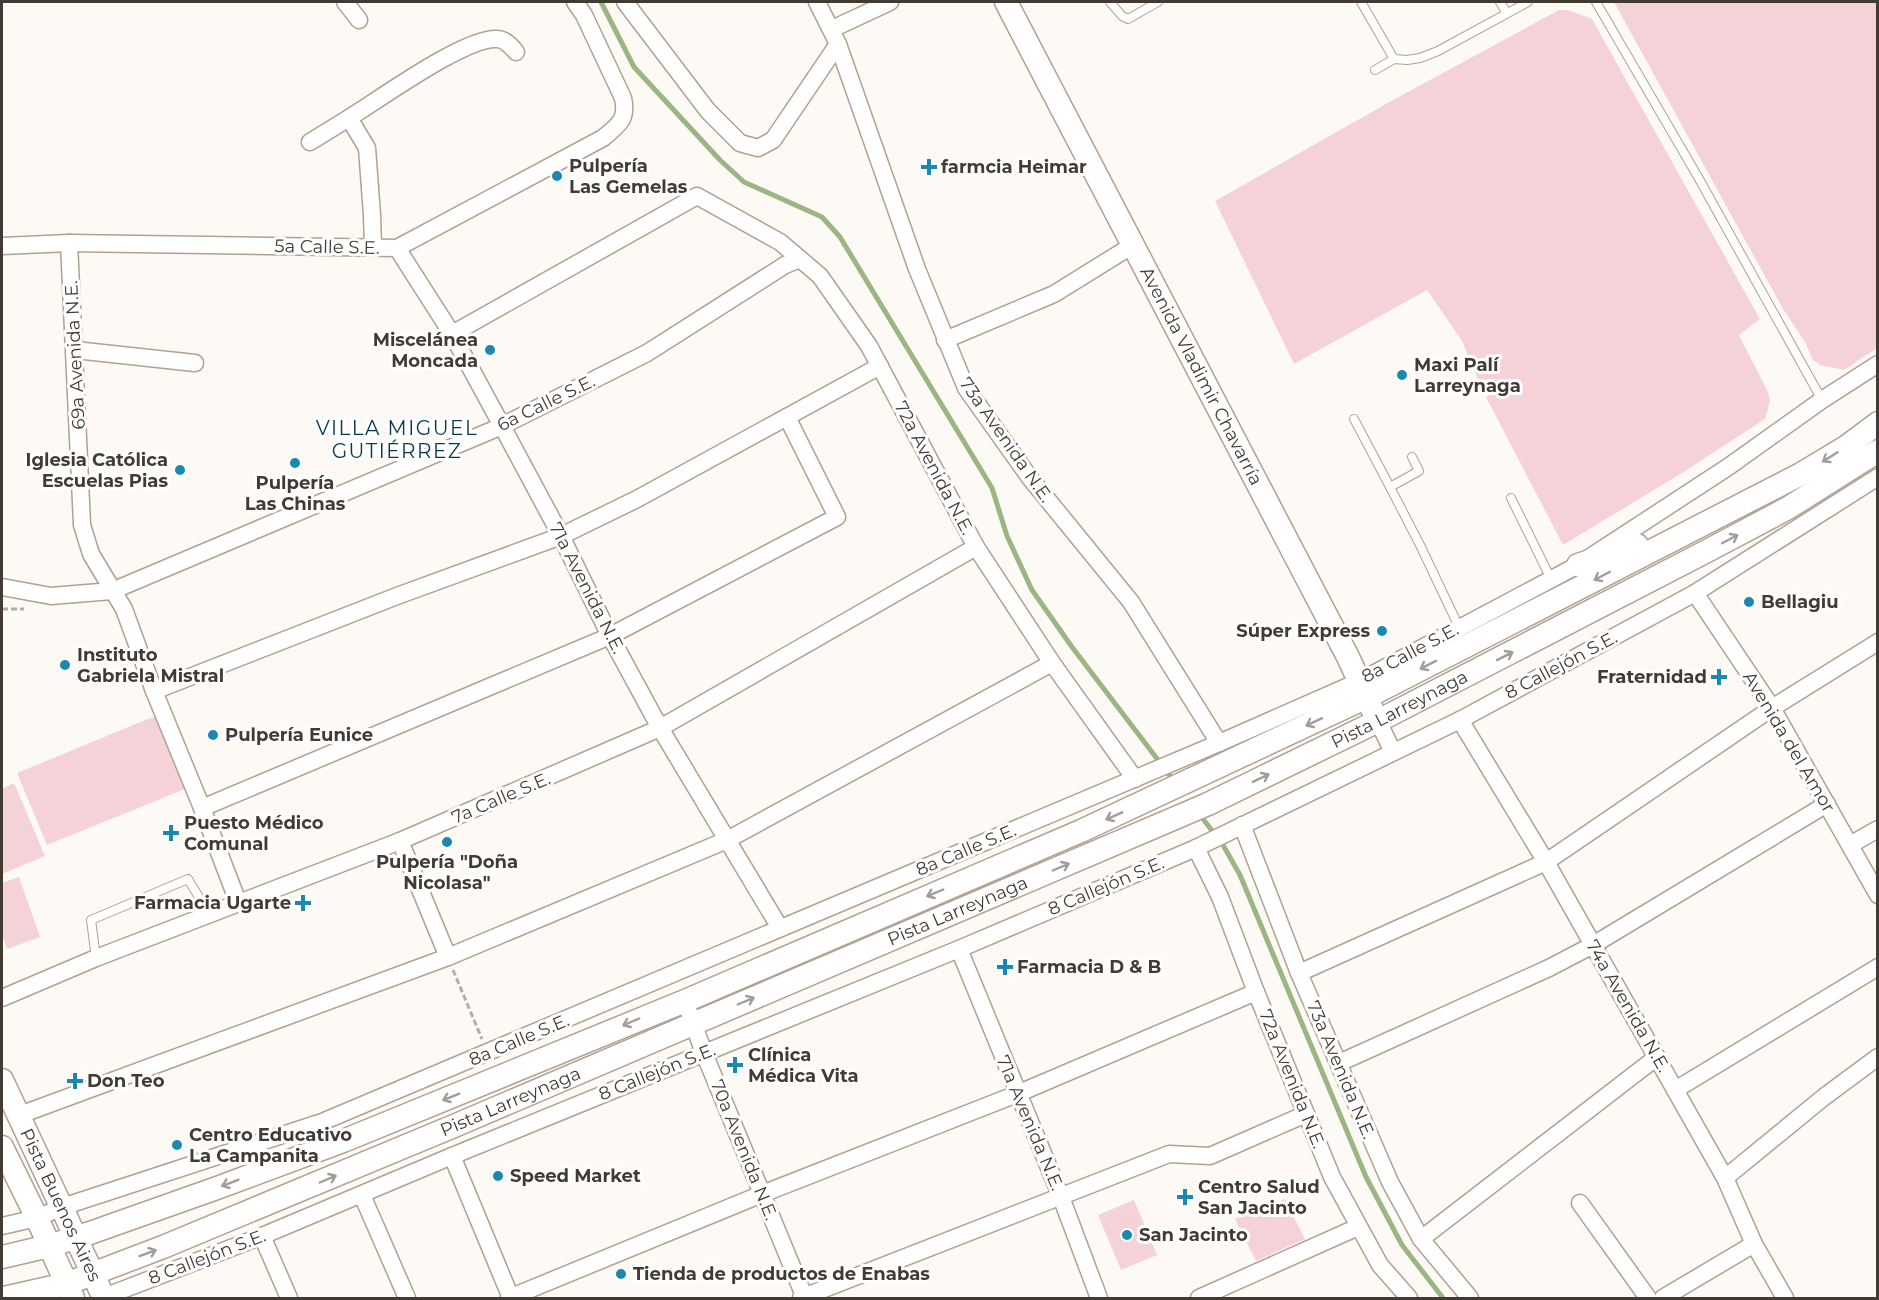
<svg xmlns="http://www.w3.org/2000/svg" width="1879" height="1300" viewBox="0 0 1879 1300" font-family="Montserrat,sans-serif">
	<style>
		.green { fill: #f5d2d8 }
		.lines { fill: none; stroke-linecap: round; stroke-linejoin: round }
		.stream { stroke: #9bb682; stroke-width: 5 }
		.lane-casing { stroke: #b0a190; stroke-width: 10 }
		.street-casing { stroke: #b0a190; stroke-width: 19 }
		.secondary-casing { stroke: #b0a190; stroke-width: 25 }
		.path { stroke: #b2aea8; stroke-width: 3; stroke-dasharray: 6 3; stroke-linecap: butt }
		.lane { stroke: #fff; stroke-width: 8 }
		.street { stroke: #fff; stroke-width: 16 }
		.secondary { stroke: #fff; stroke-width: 22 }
		.oneway { stroke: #a09d9a }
		.poi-dot { fill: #1b88af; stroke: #fff; stroke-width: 2 }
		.labels { text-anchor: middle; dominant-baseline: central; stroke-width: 6; stroke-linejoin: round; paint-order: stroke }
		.poi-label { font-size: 18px; font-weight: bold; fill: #423b34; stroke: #fff; text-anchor: start }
		.street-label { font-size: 18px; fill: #423b34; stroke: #fff }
		.neighbourhood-label { font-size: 20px; letter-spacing: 1.5px; fill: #063a4c; stroke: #fff }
	</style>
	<rect width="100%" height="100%" fill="#fdfaf6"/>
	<g class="green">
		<path d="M 1614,2 L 1877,2 L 1877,348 L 1844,370 L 1820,365 L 1813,360 L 1805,342 L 1783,309 Z"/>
		<path d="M 1559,10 L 1568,10 L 1592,19 L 1760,319 L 1739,335 L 1768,392 L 1770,401 L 1765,419 L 1682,473 L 1563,545 L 1486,397 L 1492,392 L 1488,382 L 1479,382 L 1462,341 L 1427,290 L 1294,364 L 1215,201 L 1393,100 Z"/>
		<path d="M 160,714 L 190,787 L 47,845 L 17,773 Z"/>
		<path d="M 14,783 L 45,856 L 2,874 L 2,789 Z"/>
		<path d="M 19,877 L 40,937 L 7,949 L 2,933 L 2,883 Z"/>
		<path d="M 1285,1199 L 1305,1239 L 1256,1261 L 1235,1219 Z"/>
		<path d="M 1134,1200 L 1157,1255 L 1121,1270 L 1098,1215 Z"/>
	</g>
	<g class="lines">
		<g class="stream">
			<path d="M 601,2 L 634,67 L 720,160 L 744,182 L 822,217 L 840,237 L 992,488 L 1007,536 L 1032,590 L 1072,647 L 1174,781"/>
			<path d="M 1200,815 L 1223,845 L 1240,875 L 1366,1177 L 1402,1245 L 1443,1298"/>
		</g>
		<defs>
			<g id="lane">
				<path d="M 1110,2 L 1122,16 L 1128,19 L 1158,2"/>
				<path d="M 1361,2 L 1394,59"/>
				<path d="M 1500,2 L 1507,13"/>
				<path d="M 1596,2 L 1698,177 L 1822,400"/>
				<path d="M 1375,70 L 1394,59 L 1407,60 L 1420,58 L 1438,51 L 1528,2"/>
				<path d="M 1354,419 L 1390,487"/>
				<path d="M 1412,457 L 1419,471 L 1390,487 L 1420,545 L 1459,627"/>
				<path d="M 1511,498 L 1551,579"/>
				<path d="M 96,958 L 91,920 L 188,879 L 209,914"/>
			</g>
			<g id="street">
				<path d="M 345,2 L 359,20"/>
				<path d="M 625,2 L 708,111 L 740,143 L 758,148 L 773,140 L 838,44"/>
				<path d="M 817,2 L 838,44 L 917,269 L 966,388 L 1030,478 L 1131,602 L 1219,743"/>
				<path d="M 832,29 L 890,2"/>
				<path d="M 310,142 L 349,118"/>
				<path d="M 69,243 L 82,525 L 91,554 L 124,609 L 154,691 L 202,808 L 238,902"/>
				<path d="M 2,246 L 69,243 L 397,248 L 603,138 C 618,125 628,120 623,98 L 584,15 L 575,2"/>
				<path d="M 373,247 L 372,215 L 367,148 L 349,118 C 380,99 465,37 497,39 C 505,39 511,46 516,52"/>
				<path d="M 397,248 L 452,334 L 502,426 L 561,536 L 610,636 L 660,728 L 780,928"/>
				<path d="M 452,334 L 697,196 L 780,242 L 820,276 L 869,346 L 976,547 L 1052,663 L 1135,779"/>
				<path d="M 945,340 L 1054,294 L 1133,245"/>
				<path d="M 75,350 L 195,363"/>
				<path d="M 2,587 L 51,596 L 112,591 L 502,426 L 647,353 L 785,265 L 800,259"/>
				<path d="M 1695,593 L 1772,708 L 1878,895"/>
				<path d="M 154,691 L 397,596 L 561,536 L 637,499 L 880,366"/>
				<path d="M 1460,720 L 1546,862 L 1725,1178 L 1754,1244 L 1785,1298"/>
				<path d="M 1378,721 L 1393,752"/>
				<path d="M 202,808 L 610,636 L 837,517 L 787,417"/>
				<path d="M 1242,825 L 1299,973 L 1390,1182 L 1421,1239 L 1470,1298"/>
				<path d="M 400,841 L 448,957"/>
				<path d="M 1850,845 L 1878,829"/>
				<path d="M 1196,848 L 1220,897 L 1256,992 L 1332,1177 L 1380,1265 L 1409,1298"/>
				<path d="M 959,949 L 1061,1197 L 1099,1298"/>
				<path d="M 1299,973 L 1546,862 L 1772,708 L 1878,642"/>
				<path d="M 2,998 L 96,958 L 400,841 L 660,728 L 976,547"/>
				<path d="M 685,1001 L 704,1053 L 805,1298"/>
				<path d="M 1339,1063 L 1549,968 L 1593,945 L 1827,804"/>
				<path d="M 1675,1090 L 1878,967"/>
				<path d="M 17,1116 L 448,957 L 727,840 L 1052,663"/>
				<path d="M 452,1156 L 511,1298"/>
				<path d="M 1725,1178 L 1824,1097 L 1878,1057"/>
				<path d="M 362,1195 L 407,1298"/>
				<path d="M 1580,1203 L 1648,1298"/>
				<path d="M 2,1226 L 37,1218 L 62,1207 L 322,1122 L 1219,743 L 1360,681 L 1578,565 L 1728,467 L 1822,400 L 1878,364"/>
				<path d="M 262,1236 L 289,1298"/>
				<path d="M 1421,1239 L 1657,1057"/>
				<path d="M 104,1297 L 262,1236 L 452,1156 L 959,949 L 1196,848 L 1460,720 L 1695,593 L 1878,477"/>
				<path d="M 509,1298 L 762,1194 L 1017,1094 L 1256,992"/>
				<path d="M 801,1298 L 1169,1154 L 1210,1156 L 1306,1114"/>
				<path d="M 1199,1298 L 1358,1227"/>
				<path d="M 1663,1298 L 1754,1244"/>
			</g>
			<g id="secondary">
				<path id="s1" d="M 1006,2 L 1348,657 L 1372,709"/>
				<path d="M 1578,565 L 1637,545"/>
				<path id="s2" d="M 2,1080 L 104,1298"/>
				<path d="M 2,1147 L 37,1218 L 73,1298"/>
				<path d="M 2,1257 L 49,1246 L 90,1233 L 217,1188 L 343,1141 L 685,1001 L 1081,831 L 1367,697 L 1801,474 L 1846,447 L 1878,423"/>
				<path id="s3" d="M 4,1298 L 66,1284 L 163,1247 L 454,1126 L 1208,804 L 1378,721 L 1707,551 L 1788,508 L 1878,451"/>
			</g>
		</defs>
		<use href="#lane" class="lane-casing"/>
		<use href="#street" class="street-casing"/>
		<use href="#secondary" class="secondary-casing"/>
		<g class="path">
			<path d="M 2,609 L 24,609"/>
			<path d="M 453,970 L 482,1039"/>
		</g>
		<use href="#lane" class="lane"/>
		<use href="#street" class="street"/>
		<use href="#secondary" class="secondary"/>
	</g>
	<defs><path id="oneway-shaft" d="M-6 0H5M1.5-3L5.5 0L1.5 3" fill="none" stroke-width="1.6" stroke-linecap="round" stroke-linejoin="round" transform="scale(1.5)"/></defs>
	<g class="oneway">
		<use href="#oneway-shaft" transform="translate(1830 457) rotate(148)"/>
		<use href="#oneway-shaft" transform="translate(1730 539) rotate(-28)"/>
		<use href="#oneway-shaft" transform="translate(1602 576) rotate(152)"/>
		<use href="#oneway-shaft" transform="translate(1505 656) rotate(-27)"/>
		<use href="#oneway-shaft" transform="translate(1428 665) rotate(153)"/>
		<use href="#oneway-shaft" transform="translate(1314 722) rotate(155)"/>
		<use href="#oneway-shaft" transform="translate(1261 778) rotate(-26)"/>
		<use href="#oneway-shaft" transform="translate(1114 816) rotate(156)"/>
		<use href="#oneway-shaft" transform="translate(1061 867) rotate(-23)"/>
		<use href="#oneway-shaft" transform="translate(935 893) rotate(157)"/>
		<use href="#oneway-shaft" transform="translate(746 1001) rotate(-23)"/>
		<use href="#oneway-shaft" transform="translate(631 1022) rotate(157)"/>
		<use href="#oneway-shaft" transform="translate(451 1097) rotate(158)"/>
		<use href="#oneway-shaft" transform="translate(328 1179) rotate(-23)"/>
		<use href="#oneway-shaft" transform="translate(230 1183) rotate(159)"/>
		<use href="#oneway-shaft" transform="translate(148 1253) rotate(-21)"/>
	</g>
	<g class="poi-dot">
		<path d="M926 158h6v6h6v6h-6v6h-6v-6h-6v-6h6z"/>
		<circle cx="557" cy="176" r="6"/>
		<circle cx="490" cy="350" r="6"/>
		<circle cx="1402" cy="375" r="6"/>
		<circle cx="295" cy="463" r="6"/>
		<circle cx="180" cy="470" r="6"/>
		<circle cx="1749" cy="602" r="6"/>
		<circle cx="1382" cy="631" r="6"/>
		<circle cx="65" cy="665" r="6"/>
		<path d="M1716 668h6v6h6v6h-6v6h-6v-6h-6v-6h6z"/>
		<circle cx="213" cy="735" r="6"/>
		<path d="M168 824h6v6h6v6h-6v6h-6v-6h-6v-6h6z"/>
		<circle cx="447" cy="842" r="6"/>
		<path d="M300 894h6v6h6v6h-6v6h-6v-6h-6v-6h6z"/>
		<path d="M1002 958h6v6h6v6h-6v6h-6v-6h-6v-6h6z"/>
		<path d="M732 1056h6v6h6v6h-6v6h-6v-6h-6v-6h6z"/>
		<path d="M72 1072h6v6h6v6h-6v6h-6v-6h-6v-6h6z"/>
		<circle cx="177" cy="1145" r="6"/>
		<circle cx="498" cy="1176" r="6"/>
		<path d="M1182 1188h6v6h6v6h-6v6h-6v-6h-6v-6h6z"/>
		<circle cx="1127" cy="1235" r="6"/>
		<circle cx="621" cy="1274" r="6"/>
	</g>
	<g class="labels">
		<g class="poi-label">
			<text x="569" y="166">Pulpería<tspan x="569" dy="21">Las Gemelas</tspan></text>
			<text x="941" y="167">farmcia Heimar</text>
			<text x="478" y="340" text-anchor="end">Miscelánea<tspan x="478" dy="21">Moncada</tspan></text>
			<text x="1414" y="365">Maxi Palí<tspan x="1414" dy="21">Larreynaga</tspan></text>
			<text x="168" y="460" text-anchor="end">Iglesia Católica<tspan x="168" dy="21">Escuelas Pias</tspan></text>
			<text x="295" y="483" text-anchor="middle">Pulpería<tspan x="295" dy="21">Las Chinas</tspan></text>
			<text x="1761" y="602">Bellagiu</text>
			<text x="1370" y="631" text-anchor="end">Súper Express</text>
			<text x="77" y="655">Instituto<tspan x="77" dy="21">Gabriela Mistral</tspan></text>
			<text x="1707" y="677" text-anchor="end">Fraternidad</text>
			<text x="225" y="735">Pulpería Eunice</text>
			<text x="184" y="823">Puesto Médico<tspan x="184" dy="21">Comunal</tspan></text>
			<text x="447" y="862" text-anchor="middle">Pulpería "Doña<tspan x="447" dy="21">Nicolasa"</tspan></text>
			<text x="291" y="903" text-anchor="end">Farmacia Ugarte</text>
			<text x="1017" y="967">Farmacia D &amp; B</text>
			<text x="748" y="1055">Clínica<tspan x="748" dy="21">Médica Vita</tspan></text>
			<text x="87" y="1081">Don Teo</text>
			<text x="189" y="1135">Centro Educativo<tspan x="189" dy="21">La Campanita</tspan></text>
			<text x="510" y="1176">Speed Market</text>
			<text x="1198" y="1187">Centro Salud<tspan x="1198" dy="21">San Jacinto</tspan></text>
			<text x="1139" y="1235">San Jacinto</text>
			<text x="633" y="1274">Tienda de productos de Enabas</text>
		</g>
		<g class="street-label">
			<text transform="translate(327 247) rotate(1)">5a Calle S.E.</text>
			<text transform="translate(75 355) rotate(-93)">69a Avenida N.E.</text>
			<text stroke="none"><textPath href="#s1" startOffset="422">Avenida Vladimir Chavarría</textPath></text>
			<text transform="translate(546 403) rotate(-26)">6a Calle S.E.</text>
			<text transform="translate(1006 440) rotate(55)">73a Avenida N.E.</text>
			<text transform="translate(934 468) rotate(62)">72a Avenida N.E.</text>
			<text transform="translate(587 588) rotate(63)">71a Avenida N.E.</text>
			<text transform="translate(1410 653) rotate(-28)">8a Calle S.E.</text>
			<text transform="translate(1561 665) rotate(-28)">8 Callejón S.E.</text>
			<text stroke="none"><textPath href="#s3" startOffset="1516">Pista Larreynaga</textPath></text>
			<text transform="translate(1789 742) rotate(59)">Avenida del Amor</text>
			<text transform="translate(501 798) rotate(-23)">7a Calle S.E.</text>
			<text transform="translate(966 850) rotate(-23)">8a Calle S.E.</text>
			<text transform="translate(1106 886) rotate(-23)">8 Callejón S.E.</text>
			<text stroke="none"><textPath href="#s3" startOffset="1030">Pista Larreynaga</textPath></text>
			<text transform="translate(1628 1006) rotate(60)">74a Avenida N.E.</text>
			<text transform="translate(519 1040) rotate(-23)">8a Calle S.E.</text>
			<text transform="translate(1341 1070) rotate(67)">73a Avenida N.E.</text>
			<text transform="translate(657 1072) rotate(-22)">8 Callejón S.E.</text>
			<text transform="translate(1292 1079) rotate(68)">72a Avenida N.E.</text>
			<text stroke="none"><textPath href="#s3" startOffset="544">Pista Larreynaga</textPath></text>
			<text transform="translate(1030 1123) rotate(67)">71a Avenida N.E.</text>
			<text transform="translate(744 1150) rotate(68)">70a Avenida N.E.</text>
			<text stroke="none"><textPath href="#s2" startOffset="138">Pista Buenos Aires</textPath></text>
			<text transform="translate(207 1257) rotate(-21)">8 Callejón S.E.</text>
		</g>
		<g class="neighbourhood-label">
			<text x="397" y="428">VILLA MIGUEL<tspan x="397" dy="23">GUTIÉRREZ</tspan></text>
		</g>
	</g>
	<rect width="1879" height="1300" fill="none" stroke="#423b34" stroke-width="6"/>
</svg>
